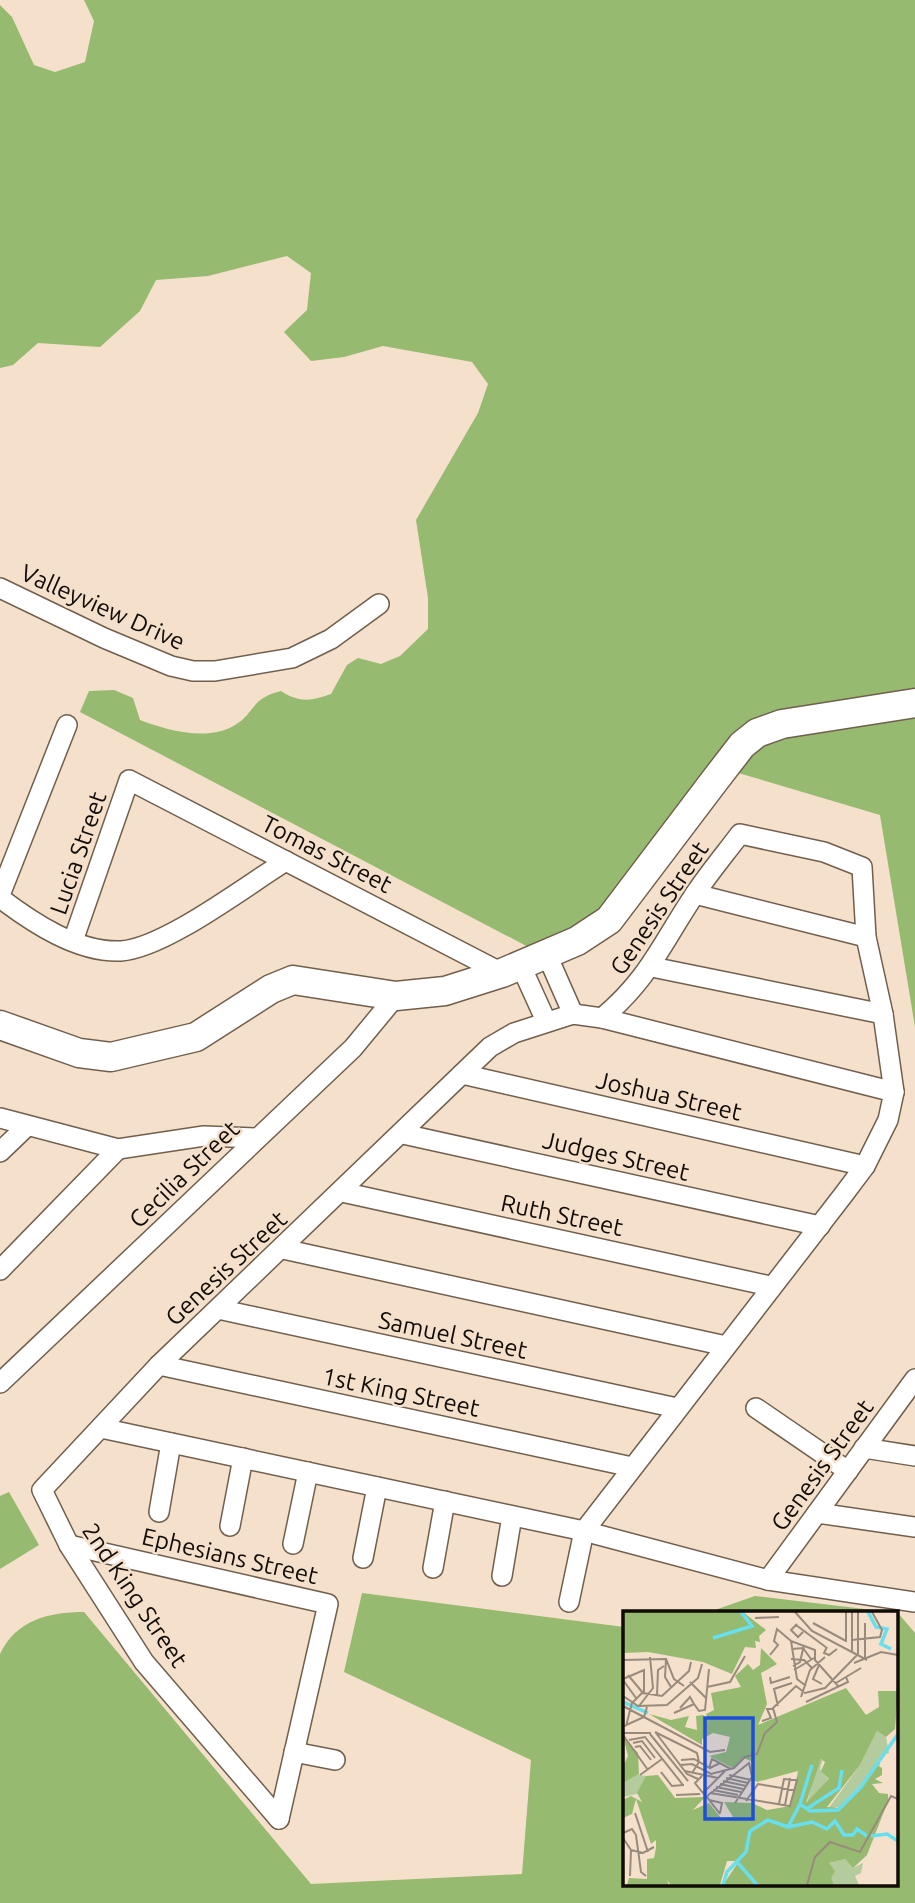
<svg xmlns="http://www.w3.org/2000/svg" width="915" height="1903" viewBox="0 0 915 1903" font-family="Ubuntu,sans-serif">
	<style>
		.forest { fill: #96ba6f }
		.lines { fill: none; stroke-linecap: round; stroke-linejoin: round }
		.street-casing { stroke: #715f4d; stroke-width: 22 }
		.secondary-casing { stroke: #715f4d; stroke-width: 31 }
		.street { stroke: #fff; stroke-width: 19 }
		.secondary { stroke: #fff; stroke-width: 28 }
		.labels { text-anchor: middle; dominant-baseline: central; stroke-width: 5; stroke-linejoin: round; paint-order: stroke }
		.street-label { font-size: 24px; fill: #110b05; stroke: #f4e0cb }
		.inset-river { fill: none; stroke: #68dfee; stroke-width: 3.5 }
		.inset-road { fill: none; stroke: #998b7c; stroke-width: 2 }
		.view { fill: #1d4ed8; fill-opacity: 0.15; stroke: #1d4ed8; stroke-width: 3.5 }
		.inset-edge { fill: none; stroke: #110b05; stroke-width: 3.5 }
	</style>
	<rect width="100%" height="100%" fill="#f4e0cb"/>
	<g class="forest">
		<path d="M 84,0 L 915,0 L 915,1027 L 880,815 L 735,772 L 594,922 L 534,950 L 80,712 L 89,691 L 114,690 L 133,698 L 140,720 C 166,730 208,742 235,725 C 255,713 251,698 281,691 C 299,703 312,701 331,694 L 347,665 L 358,658 L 381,664 L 400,656 L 428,629 L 428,598 L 416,520 L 478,413 L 488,384 L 472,362 L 383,346 L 344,357 L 311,361 L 284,332 L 307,310 L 311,273 L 287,256 L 208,276 L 156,280 L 140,311 L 100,347 L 38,343 L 13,365 L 0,368 L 0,5 L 12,17 L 34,65 L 55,72 L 85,62 L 94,21 Z"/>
		<path d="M 9,1492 L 39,1545 L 0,1569 L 0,1496 Z"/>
		<path d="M 362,1593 L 624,1627 L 624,1884 L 896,1884 L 896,1612 L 709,1612 L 755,1596 L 898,1613 L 915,1633 L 915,1903 L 0,1903 L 0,1654 C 16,1620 49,1612 84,1612 L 311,1884 L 522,1874 L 531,1760 L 344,1672 Z"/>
	</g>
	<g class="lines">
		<defs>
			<g id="street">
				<path d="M 0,588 L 104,638 L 171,666 L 193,671 L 215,671 L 292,658 L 331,639 L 379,604"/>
				<path d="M 695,894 L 866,937"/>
				<path d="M 0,895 L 67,725"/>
				<path d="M 0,898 C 33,923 78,953 121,951 C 165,948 247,885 286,861"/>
				<path d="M 73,941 L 129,780 L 502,973"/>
				<path d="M 547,955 L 573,1014"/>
				<path d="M 521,966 L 546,1021"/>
				<path d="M 652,967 L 883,1014"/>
				<path d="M 462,1074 L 865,1166"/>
				<path d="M 0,1118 L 118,1149 L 204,1136 L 257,1138"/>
				<path d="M 403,1134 L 820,1226"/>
				<path d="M 0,1152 L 26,1127"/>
				<path d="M 342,1192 L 770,1286"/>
				<path d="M 283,1249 L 726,1346"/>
				<path d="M 0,1270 L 118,1149"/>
				<path d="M 218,1309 L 677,1408"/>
				<path d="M 159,1365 L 632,1467"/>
				<path d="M 0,1383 L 353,1048 L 396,996"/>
				<path d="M 756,1408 L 848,1471"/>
				<path d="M 101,1428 L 584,1531 L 768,1580 L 915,1602"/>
				<path d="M 864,1448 L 915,1456"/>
				<path d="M 159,1512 L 171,1443"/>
				<path d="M 817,1513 L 915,1527"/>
				<path d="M 230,1526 L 243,1458"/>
				<path d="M 293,1544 L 308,1472"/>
				<path d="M 69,1545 L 328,1604 L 279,1819"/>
				<path d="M 363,1558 L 377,1487"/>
				<path d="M 433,1568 L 445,1501"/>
				<path d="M 502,1576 L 512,1516"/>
				<path d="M 768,1580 L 915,1379"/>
				<path d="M 569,1602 L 584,1531 L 844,1194 L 865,1166 L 888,1120 L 894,1092 L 883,1014 L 866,937 L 862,867 L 824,852 L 740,834 C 725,854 709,873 695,894 C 662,943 649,979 602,1018"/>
				<path d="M 294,1752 L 335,1760"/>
				<path d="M 279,1819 L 144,1662 L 69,1545 L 42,1490 L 159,1365 L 490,1047 L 514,1033 L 573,1014 L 602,1018 L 894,1092"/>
			</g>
			<path id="secondary" d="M 0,1025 L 79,1053 L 111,1057 L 196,1037 L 271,989 L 293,980 L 396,996 L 445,991 L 502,973 L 577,941 L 609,920 L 715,780 L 742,745 L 757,733 L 782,724 L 915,703"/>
		</defs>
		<use href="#street" class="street-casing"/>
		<use href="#secondary" class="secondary-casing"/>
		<use href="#street" class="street"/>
		<use href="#secondary" class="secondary"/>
	</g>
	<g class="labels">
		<g class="street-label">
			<text transform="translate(103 607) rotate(24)">Valleyview Drive</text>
			<text transform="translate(78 853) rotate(-71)">Lucia Street</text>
			<text transform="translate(327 854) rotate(27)">Tomas Street</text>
			<text transform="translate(659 908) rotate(-56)">Genesis Street</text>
			<text transform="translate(669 1096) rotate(13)">Joshua Street</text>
			<text transform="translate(616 1156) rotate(13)">Judges Street</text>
			<text transform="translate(184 1174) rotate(-44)">Cecilia Street</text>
			<text transform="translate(562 1215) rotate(12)">Ruth Street</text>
			<text transform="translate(226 1268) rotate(-43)">Genesis Street</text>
			<text transform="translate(453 1335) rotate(12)">Samuel Street</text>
			<text transform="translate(401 1392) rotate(12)">1st King Street</text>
			<text transform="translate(822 1465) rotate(-54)">Genesis Street</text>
			<text transform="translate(230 1556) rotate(13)">Ephesians Street</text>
			<text transform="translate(135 1595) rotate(56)">2nd King Street</text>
		</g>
	</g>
	<g transform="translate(623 1611)">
		<rect width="275" height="275" fill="#f4e0cb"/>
		<path d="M 254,120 L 263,126 L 266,142 L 257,145 L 257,154 L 216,196 L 205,198 L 237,154 ZM 200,148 L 197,158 L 206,169 L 184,192 L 195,150 ZM 9,163 L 23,165 L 22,169 L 14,183 L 0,186 L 0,171 ZM 222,248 L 230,257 L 240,252 L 238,262 L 232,265 L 236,274 L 211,274 L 208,270 L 206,252 Z" fill="#b4cb9d"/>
		<path d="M 0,1 L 120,1 L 143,19 L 136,25 L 137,31 L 132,30 L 133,37 L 122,36 L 109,63 L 80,51 L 25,41 L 0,42 ZM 138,37 L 154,53 L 138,62 L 144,93 L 135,114 L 223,77 L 243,104 L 256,96 L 255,80 L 275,80 L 272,118 L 263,126 L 254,120 L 237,154 L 204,196 L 215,197 L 237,176 L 252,153 L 259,157 L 259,164 L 252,168 L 260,172 L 249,173 L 256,182 L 265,183 L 265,190 L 244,244 L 230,257 L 222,248 L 206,252 L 212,260 L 208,267 L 211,274 L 136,274 L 114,250 L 104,250 L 97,274 L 48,274 L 44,269 L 46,274 L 4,274 L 6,267 L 24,268 L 24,248 L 31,247 L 33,237 L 33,229 L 28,233 L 13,188 L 9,203 L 0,207 L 0,189 L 8,185 L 19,191 L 14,182 L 23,165 L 35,164 L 52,187 L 82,186 L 70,199 L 86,192 L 98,207 L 110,206 L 101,191 L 129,192 L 144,199 L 168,195 L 175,160 L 134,171 L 130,169 L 128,150 L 120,147 L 110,157 L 86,145 L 103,141 L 107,126 L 90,122 L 79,128 L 79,134 L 26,103 L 48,109 L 66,105 L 62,116 L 74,119 L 73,105 L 80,104 L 86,110 L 83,103 L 91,99 L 88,82 L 118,76 L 112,65 L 125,53 L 130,59 L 137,54 ZM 198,148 L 202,151 L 198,160 L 206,168 L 183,192 ZM 0,125 L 15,142 L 16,163 L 1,171 L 0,155 L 5,145 ZM 114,253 L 119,256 L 132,274 L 100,274 Z" fill="#96ba6f" fill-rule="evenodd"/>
		<path class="inset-river" d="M 245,1 L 253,16 L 264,18 L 258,33 L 268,38M 90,27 L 129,15 L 118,1M 0,91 L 25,102M 177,193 L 189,154M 185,197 L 216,177 L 219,159M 165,216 L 189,211 L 204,218 L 212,210 L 221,224 L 230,224 L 234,218 L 244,225M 248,225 L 264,223 L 275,230M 115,252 L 134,274M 100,274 L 104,261 L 123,241 L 127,220 L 145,209 L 165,216 L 177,193 L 187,200 L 215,199 L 238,176 L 275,123"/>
		<path class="inset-road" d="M 172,1 L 189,20 L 244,49M 223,1 L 223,31M 229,1 L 229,40M 235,1 L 235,43M 132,7 L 156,6M 190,12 L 223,30M 242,12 L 242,47M 174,13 L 168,19 L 175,26 L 180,21M 173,14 L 204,37M 229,29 L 257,26 L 259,19 L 249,1M 204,36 L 201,42 L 206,44 L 214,38M 169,38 L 180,37 L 188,48M 147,44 L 155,34 L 151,30 L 154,18 L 168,30M 43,48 L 42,66 L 48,76M 168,48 L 181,49 L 189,57M 0,49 L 43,48 L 51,68 L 61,75M 231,52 L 258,41 L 275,44M 196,54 L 190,68 L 199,73M 170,55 L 177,51 L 181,34M 171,59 L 191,47M 5,64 L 20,82 L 39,85 L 66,60 L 68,51M 147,66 L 148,72 L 167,66M 0,68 L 21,59 L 21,80 L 9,92 L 3,115M 0,69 L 13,87M 67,71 L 83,87M 213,72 L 238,57M 183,75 L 174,68 L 168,30 L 192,39 L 192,49 L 216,76M 84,76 L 107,71 L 122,45M 34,84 L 35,59 L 41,55M 0,85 L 15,95 L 44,94 L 75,67 L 79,53M 178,86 L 187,59 L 202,46M 183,91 L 225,71 L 223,66M 0,95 L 87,141 L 102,139M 16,95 L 30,77 L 27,46M 155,95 L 151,78 L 169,72M 57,97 L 67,86 L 71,93M 51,102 L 71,93 L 76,100 L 82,99 L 86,58M 139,110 L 148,107 L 144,98 L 150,98M 1,115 L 21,106 L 24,96M 32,121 L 74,142 L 76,151 L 69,162M 0,122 L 28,122M 33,122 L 64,163 L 75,168M 27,123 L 65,170M 0,124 L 25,159M 6,129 L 22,126 L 60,174M 10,132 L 19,130 L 32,147M 12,136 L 17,135 L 28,149M 58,149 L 71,148 L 87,157 L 97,152M 58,154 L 69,153 L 88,163 L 111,157 L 122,146 L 134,143 L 142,122 L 154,111 L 150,97 L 173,75 L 182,82 L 202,77 L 235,43M 86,157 L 89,148 L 108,158M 62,160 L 95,167M 38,161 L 49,175 L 61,174M 17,164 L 39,148M 106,164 L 128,169M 79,165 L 72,172 L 80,182 L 102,160M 103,167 L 125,172M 100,170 L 123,175M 97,173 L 120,178M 93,176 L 118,181M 90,179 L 115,184M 87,182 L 167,195 L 174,169 L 161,168 L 156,193M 87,182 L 84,186 L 97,203M 88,182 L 126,152 L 129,166 L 112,192M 53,184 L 77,183M 86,189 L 99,192 L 97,202M 123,190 L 135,173 L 171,179M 162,194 L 167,167M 12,202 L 25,241M 0,222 L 9,218 L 13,224 L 18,261 L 23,265M 0,227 L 8,239 L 7,265M 8,239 L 20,242 L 31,236M 184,274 L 192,246 L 207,231 L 237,241 L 268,185 L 275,188"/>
		<path class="view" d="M 82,107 L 130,107 L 130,208 L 82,208 Z"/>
		<rect width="275" height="275" class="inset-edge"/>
	</g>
</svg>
